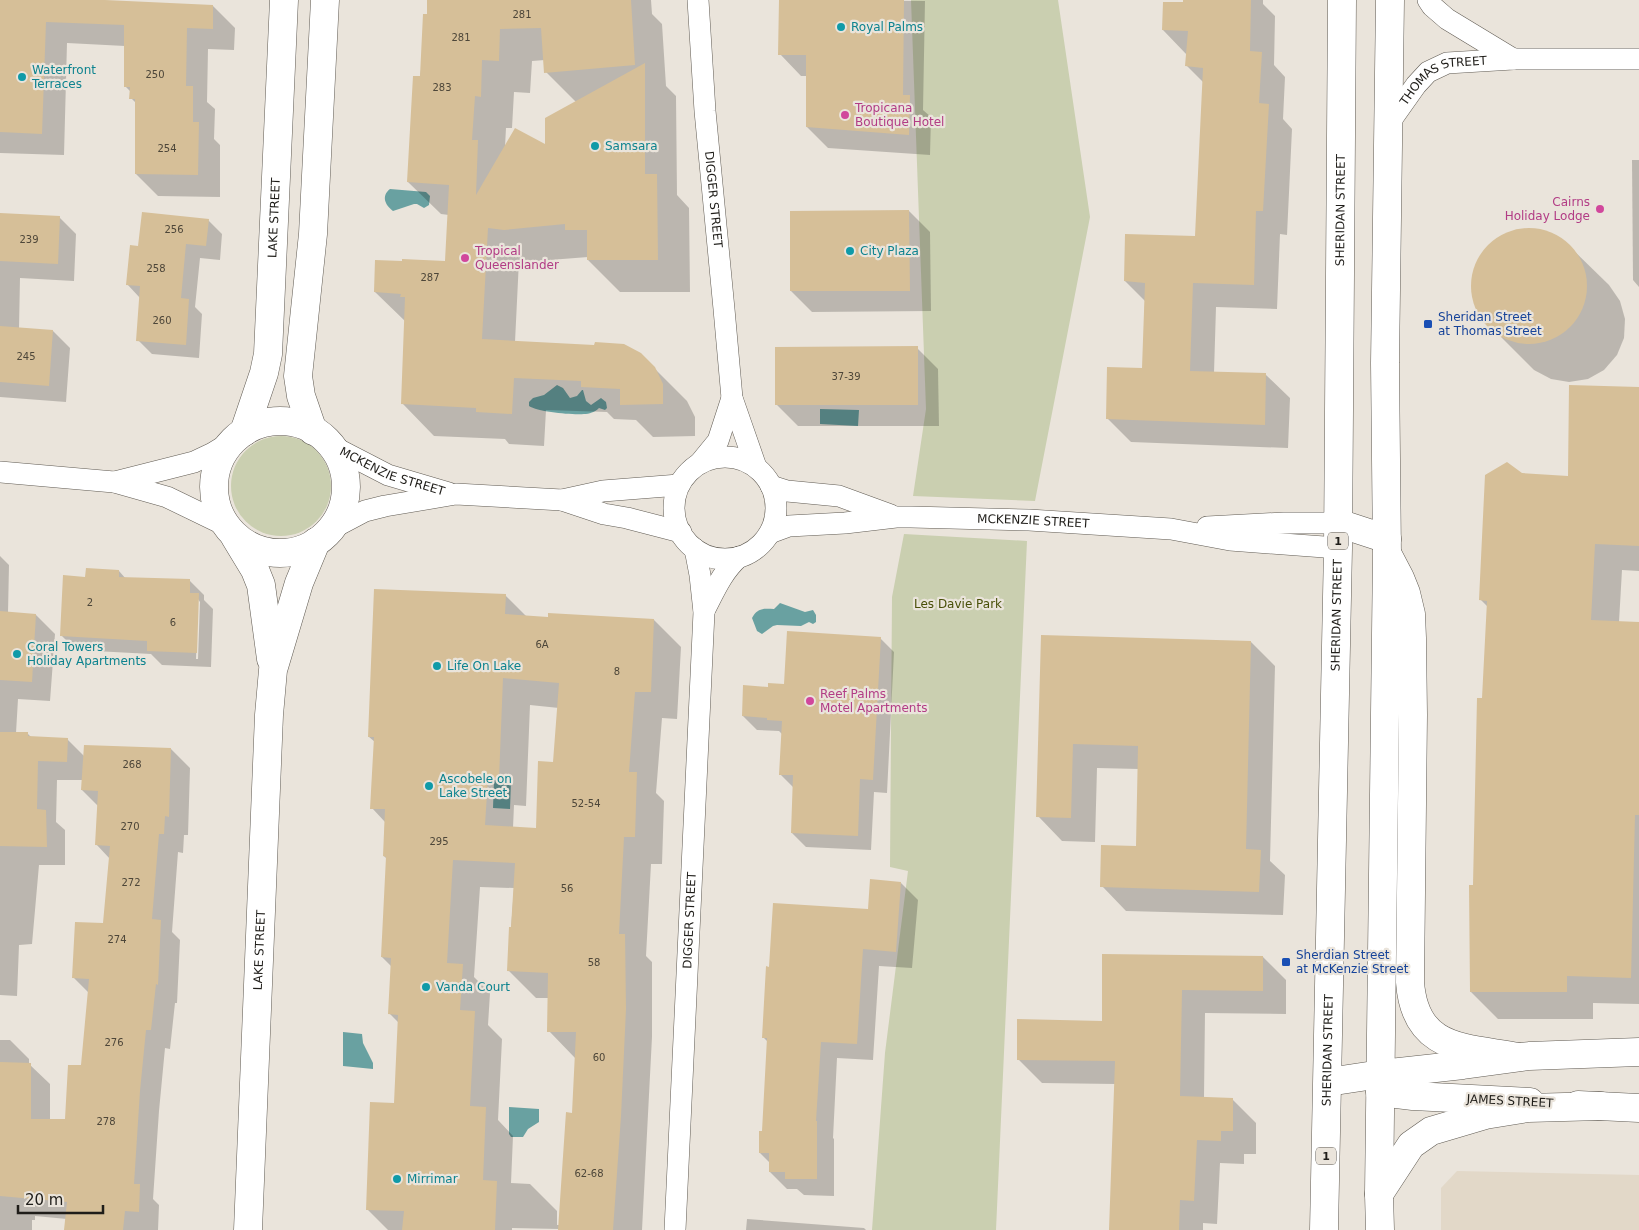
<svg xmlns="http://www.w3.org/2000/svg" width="1639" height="1230" viewBox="0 0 1639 1230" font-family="'DejaVu Sans',sans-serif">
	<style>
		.built { fill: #e2d8c8 }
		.green { fill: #cacfb0 }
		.water { fill: #69a1a1 }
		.shadow { fill: #0003; fill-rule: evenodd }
		.building { fill: #d6bf98; fill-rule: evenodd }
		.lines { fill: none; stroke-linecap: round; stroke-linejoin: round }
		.minor-casing { stroke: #605b53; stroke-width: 22 }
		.secondary-casing { stroke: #605b53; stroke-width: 29 }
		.primary-casing { stroke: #605b53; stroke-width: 29 }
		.trunk-casing { stroke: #605b53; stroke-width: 29 }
		.minor { stroke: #fff; stroke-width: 21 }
		.secondary { stroke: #fff; stroke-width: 28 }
		.primary { stroke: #fff; stroke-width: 28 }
		.trunk { stroke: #fff; stroke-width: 28 }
		.culture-dot { fill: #0f9aa8; stroke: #eae4db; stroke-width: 2 }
		.hotel-dot { fill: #d1479c; stroke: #eae4db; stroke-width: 2 }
		.transit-dot { fill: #1a4fb4; stroke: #eae4db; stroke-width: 2 }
		.labels { text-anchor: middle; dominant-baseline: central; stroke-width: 4.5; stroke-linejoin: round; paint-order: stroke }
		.number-label { font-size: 10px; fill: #4d4639 }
		.shield { fill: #eae4db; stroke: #5c5953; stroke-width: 1 }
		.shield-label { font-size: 11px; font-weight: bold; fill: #1f1d19 }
		.culture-label { font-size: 12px; fill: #0d838f; stroke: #eae4db; text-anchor: start }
		.street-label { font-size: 12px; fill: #1f1d19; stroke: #eae4db }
		.hotel-label { font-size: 12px; fill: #b23c85; stroke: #eae4db; text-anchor: start }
		.transit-label { font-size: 12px; fill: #164399; stroke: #eae4db; text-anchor: start }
		.park-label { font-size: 12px; fill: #494f08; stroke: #eae4db }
	</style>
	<rect width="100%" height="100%" fill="#eae4db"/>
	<path class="built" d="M 1457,1171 L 1639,1175 L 1639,1230 L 1441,1230 L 1441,1188 Z"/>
	<g class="green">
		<path d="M 911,0 L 1058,0 L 1090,217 L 1035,501 L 913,496 L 926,409 Z"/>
		<circle cx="281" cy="486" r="50"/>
		<path d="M 904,534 L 1027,541 L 996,1230 L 872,1230 L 885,1053 L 908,871 L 890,867 L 892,597 Z"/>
	</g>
	<g class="water">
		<path d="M 390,189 L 426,192 L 430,196 L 429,205 L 424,208 L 417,204 L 414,204 L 393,211 C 385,205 381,196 390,189 Z"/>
		<path d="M 557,385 L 563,388 L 570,398 L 577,396 L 582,390 L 583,390 L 586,401 L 591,405 L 601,398 L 606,402 L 607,408 L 605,410 L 599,408 C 595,412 589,414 584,414 C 572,415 538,412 529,406 L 529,402 L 533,398 L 544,395 Z"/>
		<path d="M 820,409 L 859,410 L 858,426 L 820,424 Z"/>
		<path d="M 780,603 L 805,612 L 813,610 L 816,615 L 816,622 L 813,624 L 809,622 L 801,626 L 777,625 L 773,626 L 762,634 L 757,631 L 752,618 C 758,607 764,609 774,609 Z"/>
		<path d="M 494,780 L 511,782 L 510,809 L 493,808 Z"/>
		<path d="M 343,1032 L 362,1034 L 363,1043 L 373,1063 L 373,1069 L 343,1066 Z"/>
		<path d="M 509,1107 L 539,1109 L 539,1122 L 528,1129 L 523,1137 L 511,1137 L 509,1134 Z"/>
	</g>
	<g class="shadow">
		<path d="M 0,0 L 77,0 L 213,6 L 235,28 L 234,50 L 208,49 L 207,102 L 215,109 L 214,139 L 220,145 L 220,197 L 158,196 L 136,174 L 137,104 L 131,98 L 131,92 L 125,86 L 125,46 L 67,43 L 64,155 L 0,153 Z"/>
		<path d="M 429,0 L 651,0 L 652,14 L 662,24 L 666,86 L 676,96 L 677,195 L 689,208 L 690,292 L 620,292 L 588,260 L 588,257 L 537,261 L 519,260 L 515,342 L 640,354 L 687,401 L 695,417 L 695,436 L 653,437 L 636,420 L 614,419 L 607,412 L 546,410 L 544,446 L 509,444 L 505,439 L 434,436 L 402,403 L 406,322 L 375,292 L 447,263 L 449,215 L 441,214 L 408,182 ZM 545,60 L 546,72 L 576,102 L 546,146 L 505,147 L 506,128 L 512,128 L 514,92 L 530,93 L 532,61 Z"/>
		<path d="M 780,0 L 925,1 L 923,110 L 931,117 L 930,155 L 828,148 L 807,127 L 807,76 L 801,76 L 780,54 Z"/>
		<path d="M 1184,0 L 1263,0 L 1263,4 L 1275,16 L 1274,65 L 1285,77 L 1283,119 L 1292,129 L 1287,235 L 1280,234 L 1277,309 L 1216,307 L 1214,373 L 1266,375 L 1290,398 L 1288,448 L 1131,442 L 1107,418 L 1143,369 L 1145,301 L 1125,281 L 1197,237 L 1204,83 L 1187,66 L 1187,55 L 1163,30 L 1184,4 Z"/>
		<path d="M 1632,160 L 1639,160 L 1639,287 L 1633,280 Z"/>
		<path d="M 909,211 L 930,232 L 931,311 L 812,312 L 791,291 Z"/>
		<path d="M 0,214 L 59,217 L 76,234 L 74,281 L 20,278 L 19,329 L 53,331 L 70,348 L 66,402 L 0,397 Z"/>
		<path d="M 208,220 L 222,234 L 220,260 L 200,258 L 195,307 L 202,314 L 199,358 L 152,354 L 138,340 L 140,298 L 127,284 L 139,248 Z"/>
		<path d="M 1536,229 L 1554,235 L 1569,246 L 1609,285 L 1620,301 L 1625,319 L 1624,338 L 1617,355 L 1604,370 L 1588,379 L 1569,382 L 1551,379 L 1534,370 L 1482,318 L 1474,300 L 1472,282 L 1476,264 L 1486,249 L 1500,237 L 1517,230 Z"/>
		<path d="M 917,348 L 938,369 L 939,426 L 798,426 L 777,405 Z"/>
		<path d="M 1639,388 L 1639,571 L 1622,570 L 1619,622 L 1639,623 L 1639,1004 L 1593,1003 L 1593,1019 L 1498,1019 L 1471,992 L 1474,886 L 1488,607 L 1481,600 L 1522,475 L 1569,477 Z"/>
		<path d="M 0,556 L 9,565 L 8,613 L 36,615 L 55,634 L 50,701 L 18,699 L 16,733 L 27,733 L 31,737 L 67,739 L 84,756 L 171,749 L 190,768 L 188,835 L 184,835 L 183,853 L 178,852 L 172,932 L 180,940 L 177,1003 L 175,1003 L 170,1049 L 165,1048 L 159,1111 L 153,1199 L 159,1205 L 158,1230 L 66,1230 L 67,1219 L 35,1216 L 35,1220 L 32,1220 L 32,1230 L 0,1230 L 0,1040 L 10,1040 L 29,1059 L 29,1064 L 50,1084 L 50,1120 L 66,1121 L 82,1066 L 89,993 L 74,978 L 104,924 L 110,859 L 96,844 L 98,806 L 82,790 L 83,780 L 57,780 L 56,822 L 65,830 L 65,865 L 39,865 L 32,944 L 19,945 L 17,996 L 0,995 Z"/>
		<path d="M 119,571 L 126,579 L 190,581 L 204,595 L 204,600 L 213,609 L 211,667 L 162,665 L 151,654 L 76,650 L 62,636 L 86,578 ZM 198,599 L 200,602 L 198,659 L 196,659 Z"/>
		<path d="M 505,595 L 527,617 L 654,620 L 681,647 L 677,719 L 662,718 L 656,793 L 664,801 L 662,864 L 651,864 L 646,956 L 652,962 L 652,1037 L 642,1230 L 559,1230 L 559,1229 L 512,1228 L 512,1230 L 388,1230 L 367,1209 L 395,1104 L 399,1023 L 390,1014 L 392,967 L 382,957 L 387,859 L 384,856 L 385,822 L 372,808 L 375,742 L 369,737 ZM 530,705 L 559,708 L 555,763 L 537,829 L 513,828 L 514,805 L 526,806 ZM 480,887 L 514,888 L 508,970 L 536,998 L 549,998 L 549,1031 L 576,1059 L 574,1114 L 559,1225 L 557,1225 L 557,1211 L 530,1184 L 511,1183 L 513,1136 L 498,1120 L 502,1039 L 488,1025 L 490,993 L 474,977 Z"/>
		<path d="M 1042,636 L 1251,642 L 1275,666 L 1270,861 L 1285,875 L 1283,915 L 1126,911 L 1102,886 L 1137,847 L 1139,769 L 1097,768 L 1095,842 L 1062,841 L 1038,816 Z"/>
		<path d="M 880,638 L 894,652 L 887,793 L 874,792 L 871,850 L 806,847 L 792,833 L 794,788 L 780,774 L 782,734 L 779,731 L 757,730 L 743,716 L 770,688 L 785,685 Z"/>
		<path d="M 901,883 L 918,900 L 912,968 L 879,966 L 873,1060 L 837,1058 L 833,1138 L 834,1139 L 834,1196 L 804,1195 L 797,1189 L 787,1189 L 770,1172 L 770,1163 L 760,1153 L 763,1132 L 768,1042 L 763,1037 L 771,968 L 869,910 Z"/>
		<path d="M 1263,957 L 1286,980 L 1286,1014 L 1205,1013 L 1204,1098 L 1233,1100 L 1256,1123 L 1256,1154 L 1244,1154 L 1244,1164 L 1220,1163 L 1217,1224 L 1203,1223 L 1203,1230 L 1110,1230 L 1115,1084 L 1042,1083 L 1018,1059 L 1103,1022 Z"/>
		<path d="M 747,1219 L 864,1228 L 866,1230 L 746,1230 Z"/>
	</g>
	<g class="building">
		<path d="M 0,0 L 105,0 L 213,5 L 213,29 L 187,28 L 186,86 L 193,86 L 193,122 L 199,122 L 198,175 L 135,174 L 135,99 L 129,99 L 130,87 L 124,87 L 124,25 L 46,22 L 42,134 L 0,132 Z"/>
		<path d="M 427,0 L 631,0 L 635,65 L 544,73 L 541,28 L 500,29 L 499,61 L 482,60 L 481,97 L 475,96 L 472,140 L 478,140 L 476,195 L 515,128 L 545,144 L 545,118 L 645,63 L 645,174 L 657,174 L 658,260 L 587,260 L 587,230 L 565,230 L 565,224 L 504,230 L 488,228 L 482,339 L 594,345 L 595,342 L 624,344 L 641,353 L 655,367 L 663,384 L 663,404 L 620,405 L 620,389 L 581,387 L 581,381 L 514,378 L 512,414 L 476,412 L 476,408 L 401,404 L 405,297 L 400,297 L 401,294 L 374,292 L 375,260 L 402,261 L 402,259 L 445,261 L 449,185 L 407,182 L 413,76 L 420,76 L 423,14 L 427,14 Z"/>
		<path d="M 779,0 L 904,0 L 903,95 L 910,95 L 909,135 L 806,127 L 806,55 L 778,55 Z"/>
		<path d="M 1183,0 L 1251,0 L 1250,51 L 1262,52 L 1259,103 L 1269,104 L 1263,211 L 1256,211 L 1254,285 L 1193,283 L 1190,371 L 1266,373 L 1265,425 L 1106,419 L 1107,367 L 1142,368 L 1145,283 L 1124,281 L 1125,234 L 1195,236 L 1203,68 L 1185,66 L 1188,31 L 1162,30 L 1163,2 L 1183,2 Z"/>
		<path d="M 909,210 L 910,291 L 790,291 L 790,211 Z"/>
		<path d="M 142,212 L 209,219 L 206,246 L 186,244 L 181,298 L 189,299 L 186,345 L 136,341 L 140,286 L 126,285 L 130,245 L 138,246 Z"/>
		<path d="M 0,213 L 60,216 L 58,264 L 0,261 Z"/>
		<circle cx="1529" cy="286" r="58"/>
		<path d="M 0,326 L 53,330 L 49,386 L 0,382 Z"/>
		<path d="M 918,346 L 918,405 L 775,405 L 775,347 Z"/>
		<path d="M 1569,385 L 1639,387 L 1639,546 L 1595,544 L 1591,620 L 1639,622 L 1639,815 L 1635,815 L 1631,978 L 1567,976 L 1567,992 L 1470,992 L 1469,885 L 1473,885 L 1477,698 L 1482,698 L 1487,601 L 1479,600 L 1485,475 L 1507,462 L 1522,473 L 1568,476 Z"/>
		<path d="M 86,568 L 119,570 L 119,577 L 190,579 L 190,593 L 199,593 L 197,653 L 147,651 L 147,641 L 60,636 L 63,575 L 85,577 Z"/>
		<path d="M 374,589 L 506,594 L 505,614 L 548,617 L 548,613 L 654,619 L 651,692 L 635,692 L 629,772 L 637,772 L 635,837 L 624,837 L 619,934 L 625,934 L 626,1009 L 621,1116 L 613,1230 L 558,1230 L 566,1112 L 572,1113 L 576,1032 L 547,1032 L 548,973 L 507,971 L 509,927 L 511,927 L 515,863 L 453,860 L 447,963 L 463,964 L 460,1010 L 475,1011 L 470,1106 L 486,1107 L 483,1180 L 497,1181 L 495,1230 L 402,1230 L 404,1211 L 366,1210 L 370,1102 L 394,1103 L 398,1015 L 388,1014 L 391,958 L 381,957 L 386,857 L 383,856 L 385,809 L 370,809 L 374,737 L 368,737 ZM 503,678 L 559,683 L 553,762 L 538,761 L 536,828 L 485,825 L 488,778 L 499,779 Z"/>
		<path d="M 0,611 L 36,614 L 32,682 L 0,680 Z"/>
		<path d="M 787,631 L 881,637 L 873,780 L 860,779 L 858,836 L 791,833 L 793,775 L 779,775 L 782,721 L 767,720 L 767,718 L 742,716 L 743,685 L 768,687 L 768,683 L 784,684 Z"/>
		<path d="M 1041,635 L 1251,641 L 1246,849 L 1261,850 L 1259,892 L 1100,887 L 1101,845 L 1136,846 L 1138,746 L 1073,744 L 1071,818 L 1036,817 Z"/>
		<path d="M 0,732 L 28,732 L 28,736 L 68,738 L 67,762 L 38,761 L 37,809 L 46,810 L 47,847 L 0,846 Z"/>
		<path d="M 84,745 L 171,748 L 169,817 L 165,816 L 164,834 L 159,834 L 152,919 L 161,920 L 158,985 L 156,984 L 151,1030 L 146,1030 L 140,1091 L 134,1184 L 140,1184 L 139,1212 L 125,1211 L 123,1230 L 64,1230 L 67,1202 L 0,1196 L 0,1062 L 31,1063 L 31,1119 L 65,1119 L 68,1065 L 81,1065 L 89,979 L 72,978 L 75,922 L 103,923 L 110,846 L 95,845 L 98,791 L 81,790 Z"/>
		<path d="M 870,879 L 901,882 L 896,952 L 863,949 L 857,1044 L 821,1042 L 816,1121 L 817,1121 L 817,1179 L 785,1179 L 785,1172 L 769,1172 L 769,1153 L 759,1153 L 759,1131 L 762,1131 L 767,1038 L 762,1038 L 766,966 L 769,967 L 773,903 L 868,909 Z"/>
		<path d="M 1102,954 L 1263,956 L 1263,991 L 1182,990 L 1180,1096 L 1233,1098 L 1233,1131 L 1221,1131 L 1221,1141 L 1197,1140 L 1194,1201 L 1180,1200 L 1179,1230 L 1109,1230 L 1115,1061 L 1017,1060 L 1017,1019 L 1102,1021 Z"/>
	</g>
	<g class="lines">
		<defs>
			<g id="minor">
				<path id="s1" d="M 698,0 L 705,111 L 724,309 L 732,398 L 756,467"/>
				<path d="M 1428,0 L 1432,6 L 1447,19 L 1513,59"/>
				<path id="s2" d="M 1387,126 L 1416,85 L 1428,72 L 1447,63 L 1513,59 L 1639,59"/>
				<path id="s3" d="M 330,445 L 388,475 L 449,493"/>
				<circle cx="725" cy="508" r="51"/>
				<path d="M 700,463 L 718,441 L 732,398"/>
				<path d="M 0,472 L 114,482 L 167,497 L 227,526"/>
				<path d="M 115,482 L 194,462 L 213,453 L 236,439"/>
				<path d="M 771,486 L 787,491 L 839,496 L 891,515"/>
				<path d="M 562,500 L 604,514 L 627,518 L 681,532"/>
				<path d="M 1207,527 L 1284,523 L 1338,523"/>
				<path d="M 331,529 L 365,511 L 385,506 L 456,494 L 562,500 L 603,491 L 679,485"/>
				<path id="s4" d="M 770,533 L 789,526 L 845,523 L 896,517 L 911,517 L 1029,520 L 1171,529 L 1230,540 L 1338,548"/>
				<path d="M 704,611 C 714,592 722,572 739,557"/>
				<path id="s5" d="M 675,1230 L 704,612 L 700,575 L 695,549"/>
			</g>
			<g id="secondary">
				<circle cx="280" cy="487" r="66"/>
				<path d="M 313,431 L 301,396 L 298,376 L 313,234 L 325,0"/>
				<path id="s6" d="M 244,432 L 264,373 L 268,354 L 284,0"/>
				<path d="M 235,537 L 255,570 L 261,585 L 271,659"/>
				<path id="s7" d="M 248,1230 L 269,715 L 273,670 L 299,583 L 316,542"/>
			</g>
			<g id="primary">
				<path d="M 1381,1074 L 1463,1065 L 1529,1056 L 1639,1052"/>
				<path d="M 1380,1092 L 1413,1096 L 1530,1102"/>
				<path d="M 1578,1105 L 1639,1108"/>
			</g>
			<g id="trunk">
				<path d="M 1338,523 L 1387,539"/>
				<path d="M 1389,557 L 1400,578 L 1406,593 L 1411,614 L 1412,638 L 1413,715 L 1410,982 C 1415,1051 1464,1047 1518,1057"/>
				<path d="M 1328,1082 L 1381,1074"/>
				<path d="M 1379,1194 L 1411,1145 L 1431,1131 L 1485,1115 L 1528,1108 L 1601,1106"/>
				<path id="s8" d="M 1324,1230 L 1338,548 L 1342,0"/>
				<path d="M 1380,1230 L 1379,1194 L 1387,554 L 1385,363 L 1390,0"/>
			</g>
		</defs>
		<use href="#minor" class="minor-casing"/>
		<use href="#secondary" class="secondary-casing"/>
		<use href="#primary" class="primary-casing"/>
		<use href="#trunk" class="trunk-casing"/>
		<use href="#minor" class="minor"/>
		<use href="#secondary" class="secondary"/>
		<use href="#primary" class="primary"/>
		<use href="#trunk" class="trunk"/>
	</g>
	<g class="culture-dot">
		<circle cx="841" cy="27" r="5"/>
		<circle cx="22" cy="77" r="5"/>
		<circle cx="595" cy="146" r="5"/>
		<circle cx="850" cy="251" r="5"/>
		<circle cx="17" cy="654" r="5"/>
		<circle cx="437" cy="666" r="5"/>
		<circle cx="429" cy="786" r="5"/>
		<circle cx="426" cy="987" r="5"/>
		<circle cx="397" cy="1179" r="5"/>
	</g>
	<g class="hotel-dot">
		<circle cx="845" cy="115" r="5"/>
		<circle cx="1600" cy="209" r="5"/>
		<circle cx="465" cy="258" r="5"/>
		<circle cx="810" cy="701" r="5"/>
	</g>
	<g class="transit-dot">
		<rect x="1423" y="319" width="10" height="10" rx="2.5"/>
		<rect x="1281" y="957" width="10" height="10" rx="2.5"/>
	</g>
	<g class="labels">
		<g class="number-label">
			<text x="522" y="14">281</text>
			<text x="461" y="37">281</text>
			<text x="155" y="74">250</text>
			<text x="442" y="87">283</text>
			<text x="167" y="148">254</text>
			<text x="174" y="229">256</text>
			<text x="29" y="239">239</text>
			<text x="156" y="268">258</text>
			<text x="430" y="277">287</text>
			<text x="162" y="320">260</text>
			<text x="26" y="356">245</text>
			<text x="846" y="376">37-39</text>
			<text x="90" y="602">2</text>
			<text x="173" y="622">6</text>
			<text x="542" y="644">6A</text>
			<text x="617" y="671">8</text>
			<text x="132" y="764">268</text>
			<text x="586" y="803">52-54</text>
			<text x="130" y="826">270</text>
			<text x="439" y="841">295</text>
			<text x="131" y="882">272</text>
			<text x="567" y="888">56</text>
			<text x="117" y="939">274</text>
			<text x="594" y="962">58</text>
			<text x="114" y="1042">276</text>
			<text x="599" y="1057">60</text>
			<text x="106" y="1121">278</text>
			<text x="589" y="1173">62-68</text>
		</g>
		<g class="shield">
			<rect x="1328" y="532.5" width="20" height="17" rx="4"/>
			<rect x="1316" y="1147.5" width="20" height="17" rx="4"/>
		</g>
		<g class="shield-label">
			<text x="1338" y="541">1</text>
			<text x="1326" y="1156">1</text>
		</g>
		<g class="culture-label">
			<text x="851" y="27">Royal Palms</text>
			<text x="32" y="70">Waterfront<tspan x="32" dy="14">Terraces</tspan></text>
			<text x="605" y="146">Samsara</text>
			<text x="860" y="251">City Plaza</text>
			<text x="27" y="647">Coral Towers<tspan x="27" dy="14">Holiday Apartments</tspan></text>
			<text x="447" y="666">Life On Lake</text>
			<text x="439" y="779">Ascobele on<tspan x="439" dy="14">Lake Street</tspan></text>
			<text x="436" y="987">Vanda Court</text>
			<text x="407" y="1179">Mirrimar</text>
		</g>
		<g class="street-label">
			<text stroke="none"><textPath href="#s2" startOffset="78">THOMAS STREET</textPath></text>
			<text stroke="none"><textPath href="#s1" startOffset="200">DIGGER STREET</textPath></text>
			<text stroke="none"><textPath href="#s8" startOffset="1020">SHERIDAN STREET</textPath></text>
			<text stroke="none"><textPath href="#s6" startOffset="218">LAKE STREET</textPath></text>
			<text stroke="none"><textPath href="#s3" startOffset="68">MCKENZIE STREET</textPath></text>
			<text stroke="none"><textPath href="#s4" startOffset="265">MCKENZIE STREET</textPath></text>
			<text stroke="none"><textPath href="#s8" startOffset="615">SHERIDAN STREET</textPath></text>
			<text stroke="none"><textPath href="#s5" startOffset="310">DIGGER STREET</textPath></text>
			<text stroke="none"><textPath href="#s7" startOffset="280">LAKE STREET</textPath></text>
			<text stroke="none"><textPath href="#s8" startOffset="180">SHERIDAN STREET</textPath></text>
			<text transform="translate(1510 1101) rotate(3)">JAMES STREET</text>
		</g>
		<g class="hotel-label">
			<text x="855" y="108">Tropicana<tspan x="855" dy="14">Boutique Hotel</tspan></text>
			<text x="1590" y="202" text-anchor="end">Cairns<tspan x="1590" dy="14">Holiday Lodge</tspan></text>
			<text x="475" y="251">Tropical<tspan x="475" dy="14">Queenslander</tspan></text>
			<text x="820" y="694">Reef Palms<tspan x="820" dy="14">Motel Apartments</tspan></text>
		</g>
		<g class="transit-label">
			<text x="1438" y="317">Sheridan Street<tspan x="1438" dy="14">at Thomas Street</tspan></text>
			<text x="1296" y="955">Sherdian Street<tspan x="1296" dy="14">at McKenzie Street</tspan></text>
		</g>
		<g class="park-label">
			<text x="958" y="604">Les Davie Park</text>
		</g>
	</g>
	<path d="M18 1205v8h85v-8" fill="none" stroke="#1f1d19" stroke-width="2.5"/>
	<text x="25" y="1205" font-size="15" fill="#1f1d19" stroke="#eae4db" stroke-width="4" paint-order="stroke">20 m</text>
</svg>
